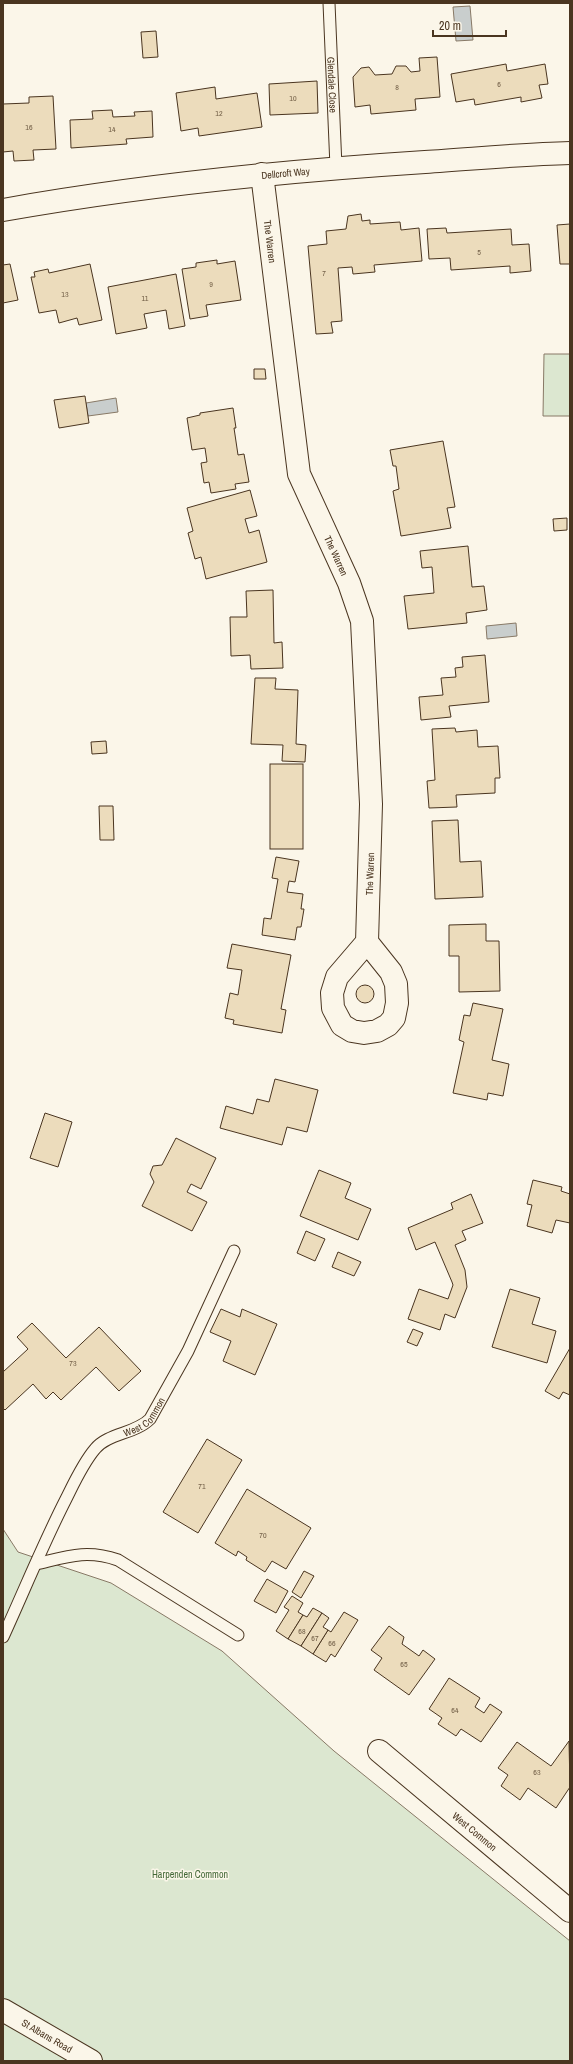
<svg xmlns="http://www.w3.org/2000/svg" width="573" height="2064" viewBox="0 0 573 2064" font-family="'Archivo Narrow',sans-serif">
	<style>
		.green { fill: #dce7d0; stroke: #887966 }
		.water { fill: #c9cecd; stroke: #887966 }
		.building { fill: #ecdcbc; stroke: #4a3520 }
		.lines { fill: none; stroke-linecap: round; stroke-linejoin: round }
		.service-casing { stroke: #4a3520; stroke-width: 13 }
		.minor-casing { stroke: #4a3520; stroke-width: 24 }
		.primary-casing { stroke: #4a3520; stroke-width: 24 }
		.service { stroke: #fbf6e9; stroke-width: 11 }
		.minor { stroke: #fbf6e9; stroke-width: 22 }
		.primary { stroke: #fbf6e9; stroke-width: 22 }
		.labels { text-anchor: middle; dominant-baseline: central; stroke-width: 3; stroke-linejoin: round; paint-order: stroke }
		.number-label { font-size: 8px; fill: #725f47 }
		.street-label { font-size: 10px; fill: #4a3520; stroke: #fbf6e9 }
		.park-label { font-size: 10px; fill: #436837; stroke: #fbf6e9 }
	</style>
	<rect width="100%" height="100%" fill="#fbf6e9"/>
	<g class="green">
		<path d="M 544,354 L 570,354 L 570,416 L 543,416 Z"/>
		<path d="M 3,1529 L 18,1552 L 111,1583 L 222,1651 L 334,1751 L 570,1941 L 570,2061 L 3,2061 Z"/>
	</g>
	<g class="water">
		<path d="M 470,6 L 473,40 L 456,41 L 453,7 Z"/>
		<path d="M 116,398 L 118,412 L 88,416 L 86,403 Z"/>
		<path d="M 516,623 L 517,636 L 487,639 L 486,626 Z"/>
	</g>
	<g class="building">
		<path d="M 156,31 L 158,57 L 143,58 L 141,32 Z"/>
		<path d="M 437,57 L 440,97 L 415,99 L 416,110 L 371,114 L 370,105 L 355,107 L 353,77 L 361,68 L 369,67 L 375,75 L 392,74 L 396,66 L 406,66 L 411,72 L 420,71 L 419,58 Z"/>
		<path d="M 506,64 L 507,71 L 545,64 L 548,84 L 539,85 L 542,98 L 521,102 L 521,97 L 475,105 L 474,99 L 456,102 L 451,74 Z"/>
		<path d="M 317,81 L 318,113 L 270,115 L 269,84 Z"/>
		<path d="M 215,87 L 216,99 L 257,93 L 262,127 L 199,136 L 198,128 L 181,131 L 176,93 Z"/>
		<path d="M 53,96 L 56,149 L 33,150 L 34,160 L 14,161 L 13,151 L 3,152 L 3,104 L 29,103 L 29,97 Z"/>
		<path d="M 112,110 L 113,117 L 135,116 L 134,112 L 152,111 L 153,137 L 126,139 L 127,144 L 71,148 L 70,120 L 93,119 L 92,111 Z"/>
		<path d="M 361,214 L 362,221 L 370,220 L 370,224 L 400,222 L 401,230 L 419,228 L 422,261 L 374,265 L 375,272 L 353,274 L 352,267 L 338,268 L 342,321 L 331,322 L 333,333 L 316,334 L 308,246 L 327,244 L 326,231 L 346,229 L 348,216 Z"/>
		<path d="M 570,224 L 570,264 L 560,264 L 557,225 Z"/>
		<path d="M 446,228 L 447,233 L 511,229 L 512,245 L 529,244 L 531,271 L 510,273 L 510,266 L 451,270 L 450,258 L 429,259 L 427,229 Z"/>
		<path d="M 217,260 L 217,264 L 235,261 L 241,300 L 206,305 L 208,316 L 190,319 L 182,269 L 196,267 L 196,263 Z"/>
		<path d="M 10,264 L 18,300 L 3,303 L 3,265 Z"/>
		<path d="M 90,264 L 102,320 L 79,325 L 77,318 L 59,323 L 56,310 L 39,313 L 31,277 L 35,277 L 34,272 L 48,269 L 49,273 Z"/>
		<path d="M 176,274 L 185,326 L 169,329 L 166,310 L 144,314 L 147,328 L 116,334 L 108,287 Z"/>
		<path d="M 254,369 L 265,369 L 266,379 L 254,379 Z"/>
		<path d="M 85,396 L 89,423 L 59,428 L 54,400 Z"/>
		<path d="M 233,408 L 236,428 L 234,428 L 238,455 L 244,454 L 249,482 L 235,484 L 236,489 L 211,493 L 209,482 L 204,483 L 201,463 L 207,462 L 205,448 L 192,450 L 187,418 L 200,415 L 200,413 Z"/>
		<path d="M 443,441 L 455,507 L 447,508 L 451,528 L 401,536 L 393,491 L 399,489 L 396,466 L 393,466 L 390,450 Z"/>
		<path d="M 250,490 L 257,516 L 245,519 L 249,533 L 259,530 L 267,562 L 206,579 L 201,557 L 195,559 L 188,533 L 193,531 L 187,508 Z"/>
		<path d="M 567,518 L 567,530 L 554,531 L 553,519 Z"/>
		<path d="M 468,546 L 472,587 L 484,586 L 487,610 L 466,613 L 467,623 L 408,629 L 404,596 L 434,593 L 432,567 L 422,568 L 420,551 Z"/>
		<path d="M 273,590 L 274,643 L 282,642 L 283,668 L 251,669 L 250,655 L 231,656 L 230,617 L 247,617 L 246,591 Z"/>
		<path d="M 485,655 L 489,702 L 449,706 L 451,717 L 421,720 L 419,697 L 443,695 L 441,678 L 456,677 L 455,668 L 463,667 L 462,657 Z"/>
		<path d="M 255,678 L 276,678 L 275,689 L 298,690 L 296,744 L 306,745 L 305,762 L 282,761 L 283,745 L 251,744 Z"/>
		<path d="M 455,728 L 456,732 L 477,730 L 478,747 L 498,746 L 500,778 L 495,778 L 495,793 L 456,795 L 457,807 L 429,808 L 427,781 L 435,780 L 432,729 Z"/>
		<path d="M 106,741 L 107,753 L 92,754 L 91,742 Z"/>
		<rect x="270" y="764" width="33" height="85"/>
		<path d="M 99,806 L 113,806 L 114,840 L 100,840 Z"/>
		<path d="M 458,820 L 460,862 L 481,861 L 483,897 L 435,899 L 432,821 Z"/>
		<path d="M 276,857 L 299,861 L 295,882 L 289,881 L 287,892 L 303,894 L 301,909 L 304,909 L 301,927 L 297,927 L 295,940 L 262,935 L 264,918 L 271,919 L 278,879 L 272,878 Z"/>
		<path d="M 486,924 L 486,941 L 499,941 L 500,991 L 459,992 L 459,956 L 449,956 L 449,925 Z"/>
		<path d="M 232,944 L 291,955 L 281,1009 L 286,1010 L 282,1033 L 233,1024 L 234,1020 L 225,1018 L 230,993 L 238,995 L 242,970 L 227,968 Z"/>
		<circle cx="365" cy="994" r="9"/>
		<path d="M 473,1003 L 503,1009 L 492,1060 L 509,1064 L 503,1096 L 488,1093 L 487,1100 L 453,1093 L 464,1042 L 459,1040 L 464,1015 L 470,1016 Z"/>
		<path d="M 275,1079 L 318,1090 L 307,1132 L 287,1127 L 282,1145 L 220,1128 L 226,1106 L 253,1114 L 257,1099 L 269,1102 Z"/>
		<path d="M 45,1113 L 72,1122 L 58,1167 L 30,1158 Z"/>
		<path d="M 176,1138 L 216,1158 L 201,1189 L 191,1184 L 187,1192 L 207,1202 L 192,1231 L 142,1206 L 154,1182 L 150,1174 L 153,1166 L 162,1165 Z"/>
		<path d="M 319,1170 L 351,1183 L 345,1198 L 371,1209 L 358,1240 L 300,1216 Z"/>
		<path d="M 533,1180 L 562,1187 L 561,1191 L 570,1194 L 570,1223 L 556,1220 L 552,1233 L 527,1226 L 532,1205 L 527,1204 Z"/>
		<path d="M 471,1194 L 483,1223 L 462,1231 L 466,1240 L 455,1245 L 465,1270 L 467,1287 L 455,1318 L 445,1314 L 440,1330 L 408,1319 L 419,1289 L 448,1299 L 453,1285 L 452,1282 L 435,1242 L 416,1250 L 408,1228 L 453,1209 L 451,1203 Z"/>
		<path d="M 306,1231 L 325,1239 L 315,1261 L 297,1253 Z"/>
		<path d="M 338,1252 L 361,1262 L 354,1276 L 332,1267 Z"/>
		<path d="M 510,1289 L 540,1298 L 532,1324 L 556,1331 L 547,1363 L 492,1347 Z"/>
		<path d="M 221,1309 L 240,1317 L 242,1309 L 277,1324 L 255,1375 L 223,1361 L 231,1341 L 210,1332 Z"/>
		<path d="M 32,1323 L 66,1358 L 99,1327 L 141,1371 L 119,1391 L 96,1367 L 61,1400 L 53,1392 L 46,1399 L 33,1384 L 5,1410 L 3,1408 L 3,1372 L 28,1349 L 17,1337 Z"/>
		<path d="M 413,1329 L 423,1333 L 417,1346 L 407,1342 Z"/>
		<path d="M 570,1348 L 570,1395 L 563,1392 L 559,1399 L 545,1391 Z"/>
		<path d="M 207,1439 L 242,1460 L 198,1533 L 163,1512 Z"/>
		<path d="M 247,1489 L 311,1528 L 286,1569 L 272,1561 L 265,1572 L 246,1560 L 247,1557 L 238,1551 L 236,1556 L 215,1543 Z"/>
		<path d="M 304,1571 L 314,1576 L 301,1598 L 292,1592 Z"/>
		<path d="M 267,1579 L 288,1591 L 276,1613 L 254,1601 Z"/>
		<path d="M 292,1596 L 303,1603 L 298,1612 L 303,1615 L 288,1639 L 276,1631 L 289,1610 L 284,1607 Z"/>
		<path d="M 313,1608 L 322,1613 L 301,1646 L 288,1639 L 303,1615 L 307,1617 Z"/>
		<path d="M 344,1612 L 358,1620 L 335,1657 L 331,1654 L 326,1662 L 313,1654 L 328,1630 L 331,1632 Z"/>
		<path d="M 322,1613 L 329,1618 L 323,1627 L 328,1630 L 313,1654 L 301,1646 Z"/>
		<path d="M 389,1626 L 404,1637 L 402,1644 L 419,1656 L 423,1650 L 435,1659 L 409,1695 L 374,1670 L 382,1658 L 371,1650 Z"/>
		<path d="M 449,1678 L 480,1698 L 475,1707 L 484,1713 L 490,1704 L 502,1712 L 481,1742 L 461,1729 L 456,1736 L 438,1724 L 442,1718 L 429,1709 Z"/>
		<path d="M 569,1741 L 570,1787 L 556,1808 L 528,1788 L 520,1800 L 501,1786 L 508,1775 L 498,1768 L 517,1742 L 551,1766 Z"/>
	</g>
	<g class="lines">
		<defs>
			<g id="service">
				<path id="s1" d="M 329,3 L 336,167"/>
				<path d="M 36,1564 C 66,1557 86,1549 118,1560 L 238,1635"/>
				<path id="s2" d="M 3,1637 C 24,1591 43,1544 66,1499 C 74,1483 83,1463 95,1449 C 108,1433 135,1434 150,1419 L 188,1351 L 234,1251"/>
			</g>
			<g id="minor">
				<path id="s3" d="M 262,174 L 299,474 L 349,583 L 362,621 L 371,804 L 367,942 L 391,972 L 396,984 L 397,1003 L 394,1018 L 388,1025 L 377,1031 L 364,1033 L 352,1031 L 342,1025 L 333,1008 L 332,993 L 337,977 L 367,942"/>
				<path id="s4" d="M 3,210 C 143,185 284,171 425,162 C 473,159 522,154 570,153"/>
				<path id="s5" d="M 379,1751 L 570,1911"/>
			</g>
			<g id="primary">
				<path id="s6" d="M 3,2010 L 91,2061"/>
			</g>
		</defs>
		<use href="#service" class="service-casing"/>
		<use href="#minor" class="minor-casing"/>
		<use href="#primary" class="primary-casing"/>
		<use href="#service" class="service"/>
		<use href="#minor" class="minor"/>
		<use href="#primary" class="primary"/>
	</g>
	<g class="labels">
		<g class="number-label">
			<text x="499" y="84">6</text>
			<text x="397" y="87">8</text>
			<text x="293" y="98">10</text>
			<text x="219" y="113">12</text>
			<text x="29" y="127">16</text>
			<text x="112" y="129">14</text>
			<text x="479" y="252">5</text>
			<text x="324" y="273">7</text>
			<text x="211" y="284">9</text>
			<text x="65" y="294">13</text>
			<text x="145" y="298">11</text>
			<text x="73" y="1363">73</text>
			<text x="202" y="1486">71</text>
			<text x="263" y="1535">70</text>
			<text x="302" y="1631">68</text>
			<text x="315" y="1638">67</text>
			<text x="332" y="1643">66</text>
			<text x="404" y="1664">65</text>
			<text x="455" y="1710">64</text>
			<text x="537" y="1772">63</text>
		</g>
		<g class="street-label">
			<text stroke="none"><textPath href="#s1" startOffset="82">Glendale Close</textPath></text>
			<text stroke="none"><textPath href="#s4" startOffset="285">Dellcroft Way</textPath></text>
			<text stroke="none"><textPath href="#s3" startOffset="68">The Warren</textPath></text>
			<text stroke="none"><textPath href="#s3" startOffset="392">The Warren</textPath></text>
			<text transform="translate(370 874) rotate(-88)">The Warren</text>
			<text stroke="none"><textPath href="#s2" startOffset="270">West Common</textPath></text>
			<text stroke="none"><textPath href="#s5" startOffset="125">West Common</textPath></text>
			<text stroke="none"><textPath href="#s6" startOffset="51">St Albans Road</textPath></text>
		</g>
		<g class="park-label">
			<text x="190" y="1874">Harpenden Common</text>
		</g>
	</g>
	<rect width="573" height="2064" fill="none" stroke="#4a3520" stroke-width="8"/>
	<path d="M433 30v6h73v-6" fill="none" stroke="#4a3520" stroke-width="2"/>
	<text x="439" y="30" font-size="12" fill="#4a3520" stroke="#fbf6e9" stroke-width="3" paint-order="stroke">20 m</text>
</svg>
